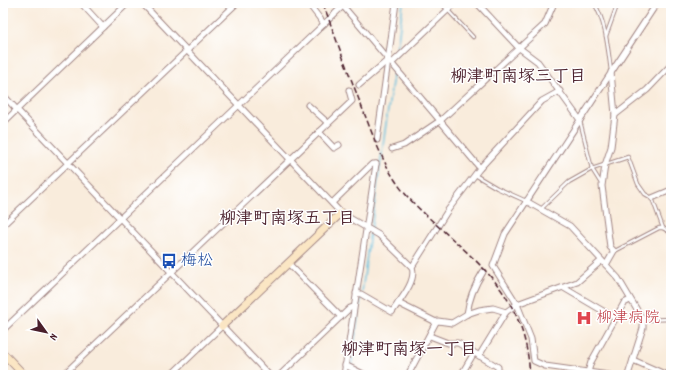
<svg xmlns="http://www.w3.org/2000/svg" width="674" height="378" viewBox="0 0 674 378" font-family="Dekko,'Klee One',sans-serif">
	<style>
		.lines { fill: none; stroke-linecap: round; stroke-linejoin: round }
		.stream { stroke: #61bfdf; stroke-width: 1.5 }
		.lane-casing { stroke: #a28684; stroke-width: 4.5 }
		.street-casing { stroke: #a28684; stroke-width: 7 }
		.secondary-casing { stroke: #a28684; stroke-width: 9 }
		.lane { stroke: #fff; stroke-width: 2.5 }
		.street { stroke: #fff; stroke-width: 5 }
		.secondary { stroke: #fbe6c4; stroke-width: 7 }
		.rail { stroke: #4a1f2b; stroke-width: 1.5; stroke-dasharray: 6 3; stroke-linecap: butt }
		.labels { text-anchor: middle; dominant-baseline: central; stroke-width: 3; stroke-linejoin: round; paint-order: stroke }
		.transit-label { font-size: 16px; fill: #164399; stroke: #fff; text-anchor: start }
		.health-label { font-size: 16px; fill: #be3a42; stroke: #fff; text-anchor: start }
		.neighbourhood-label { font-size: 17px; font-weight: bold; fill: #4a1f2b; stroke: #fff }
	</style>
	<rect width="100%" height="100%" fill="#fff"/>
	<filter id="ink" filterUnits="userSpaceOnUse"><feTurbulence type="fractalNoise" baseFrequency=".025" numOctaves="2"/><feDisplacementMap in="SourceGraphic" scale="8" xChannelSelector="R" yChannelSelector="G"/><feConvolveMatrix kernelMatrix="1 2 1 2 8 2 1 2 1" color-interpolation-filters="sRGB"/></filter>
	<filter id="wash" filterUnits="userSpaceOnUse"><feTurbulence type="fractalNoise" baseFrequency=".012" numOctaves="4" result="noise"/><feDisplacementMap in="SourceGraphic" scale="16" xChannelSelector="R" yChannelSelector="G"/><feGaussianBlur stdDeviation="0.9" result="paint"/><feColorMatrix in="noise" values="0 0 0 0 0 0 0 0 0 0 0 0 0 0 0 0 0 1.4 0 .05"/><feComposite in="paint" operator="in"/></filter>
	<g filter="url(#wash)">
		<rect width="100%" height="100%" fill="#f9ecdc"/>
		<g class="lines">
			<g class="stream">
				<path d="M 396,56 L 403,3"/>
				<path d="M 371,229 L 394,68"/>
				<path d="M 362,292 L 370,232"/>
				<path d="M 350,375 L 361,296"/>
			</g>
		</g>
	</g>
	<g filter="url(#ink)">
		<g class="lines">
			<defs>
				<g id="lane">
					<path d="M 441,3 L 473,37"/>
					<path d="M 594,3 C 606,22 608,49 611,71"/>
					<path d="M 606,36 L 618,3"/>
					<path d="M 580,121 L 592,169 L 602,185"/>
					<path d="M 475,175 L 497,188 L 526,201"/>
					<path d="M 541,209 L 569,182 L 592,169 L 628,157 L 638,184 L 645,194 L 652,198 L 663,228"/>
					<path d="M 615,251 L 659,228 L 663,228 L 671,233"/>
					<path d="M 643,320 L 671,319"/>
				</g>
				<g id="street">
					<path d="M 81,3 L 103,27"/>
					<path d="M 142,3 L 341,213 L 379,235 L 412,267 C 417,281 400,300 392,312 L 361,294 L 356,293"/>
					<path d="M 308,3 L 324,24"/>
					<path d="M 477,3 L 518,47 L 538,62 L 580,120"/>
					<path d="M 3,5 L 4,3"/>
					<path d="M 343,6 L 480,168"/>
					<path d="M 392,63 L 455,3"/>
					<path d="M 359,85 L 388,60"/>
					<path d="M 3,95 L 269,375"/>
					<path d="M 308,105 L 328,123"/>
					<path d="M 615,115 L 647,90 L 671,65"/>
					<path d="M 3,123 L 128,3"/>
					<path d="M 319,132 L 334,148 L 339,145"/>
					<path d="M 377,140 L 396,3"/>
					<path d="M 392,149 L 404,145 L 441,120 L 545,24 L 554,3"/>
					<path d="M 652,198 L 671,190"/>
					<path d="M 526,201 L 570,226 L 618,278 L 643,320 L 643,328 L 628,375"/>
					<path d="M 332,203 L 372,164 L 376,164"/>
					<path d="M 3,225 L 237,3"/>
					<path d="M 288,263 L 341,317"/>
					<path d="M 606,265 L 614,251 L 610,247 L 602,186 L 605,165 L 611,147 L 615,115 L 611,72"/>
					<path d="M 412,267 L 448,210 L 480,168 L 542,101 L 560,91"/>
					<path d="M 564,288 L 615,318"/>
					<path d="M 398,303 L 436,322 L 438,321 L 452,323 L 467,314 L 479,310 L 493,308 L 506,312"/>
					<path d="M 467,314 C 469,298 474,286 483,272"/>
					<path d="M 3,330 L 346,3"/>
					<path d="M 430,336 L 448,343 L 458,343 L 498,367 L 498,375"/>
					<path d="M 479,356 L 506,312 L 517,304 L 577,282 L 601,261"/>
					<path d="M 633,360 L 667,375"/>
					<path d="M 345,365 L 365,375"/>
					<path d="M 588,372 L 591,362 L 624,303 L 630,300"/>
					<path d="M 63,375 L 352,101 L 349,90"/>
					<path d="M 171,375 L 222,326"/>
					<path d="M 280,375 L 350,308 L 353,307"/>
					<path d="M 344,375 L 376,164"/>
					<path d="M 408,375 L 436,322"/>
					<path d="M 461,375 L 474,353"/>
					<path d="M 609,375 L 545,366 L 534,361 L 531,339 L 517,304 L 493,266 L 505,234 L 657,3"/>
					<path d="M 667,375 L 671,369"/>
				</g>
				<g id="secondary">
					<path d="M 222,326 L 341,213"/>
					<path d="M 3,353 L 24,375"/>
				</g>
			</defs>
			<use href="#lane" class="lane-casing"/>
			<use href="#street" class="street-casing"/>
			<use href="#secondary" class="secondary-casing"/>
			<use href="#lane" class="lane"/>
			<use href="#street" class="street"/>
			<use href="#secondary" class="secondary"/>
			<path class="rail" d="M 323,3 C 335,37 348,71 361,105 C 371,130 380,157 395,180 C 407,199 424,213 440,228 C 491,273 525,303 530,375"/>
		</g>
	</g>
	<defs>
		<symbol id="bus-bare" viewBox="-9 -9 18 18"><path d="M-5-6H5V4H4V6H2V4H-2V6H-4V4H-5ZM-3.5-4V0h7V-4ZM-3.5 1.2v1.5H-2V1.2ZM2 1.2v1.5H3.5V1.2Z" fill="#1a4fb4" stroke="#fff" stroke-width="2.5" paint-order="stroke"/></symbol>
		<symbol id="hospital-bare" viewBox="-9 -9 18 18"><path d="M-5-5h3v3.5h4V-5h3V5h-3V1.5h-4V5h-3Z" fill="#e0444e" stroke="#fff" stroke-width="2.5" paint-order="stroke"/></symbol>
	</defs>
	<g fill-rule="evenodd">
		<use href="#bus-bare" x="158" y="250" width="22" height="22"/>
		<use href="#hospital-bare" x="573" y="307" width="22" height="22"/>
	</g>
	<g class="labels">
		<g class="transit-label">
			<text x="181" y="261">梅松</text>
		</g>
		<g class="health-label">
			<text x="596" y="318">柳津病院</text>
		</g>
		<g class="neighbourhood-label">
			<text x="518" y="78">柳津町南塚三丁目</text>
			<text x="287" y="220">柳津町南塚五丁目</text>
			<text x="409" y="351">柳津町南塚一丁目</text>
		</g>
	</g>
	<rect width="674" height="378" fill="none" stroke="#fff" stroke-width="16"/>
	<g transform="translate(46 332) rotate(123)" stroke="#ffffff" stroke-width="3" paint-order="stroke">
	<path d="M0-3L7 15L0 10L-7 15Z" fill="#4a1f2b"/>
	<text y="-6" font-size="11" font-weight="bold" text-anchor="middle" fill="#4a1f2b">N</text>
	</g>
</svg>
